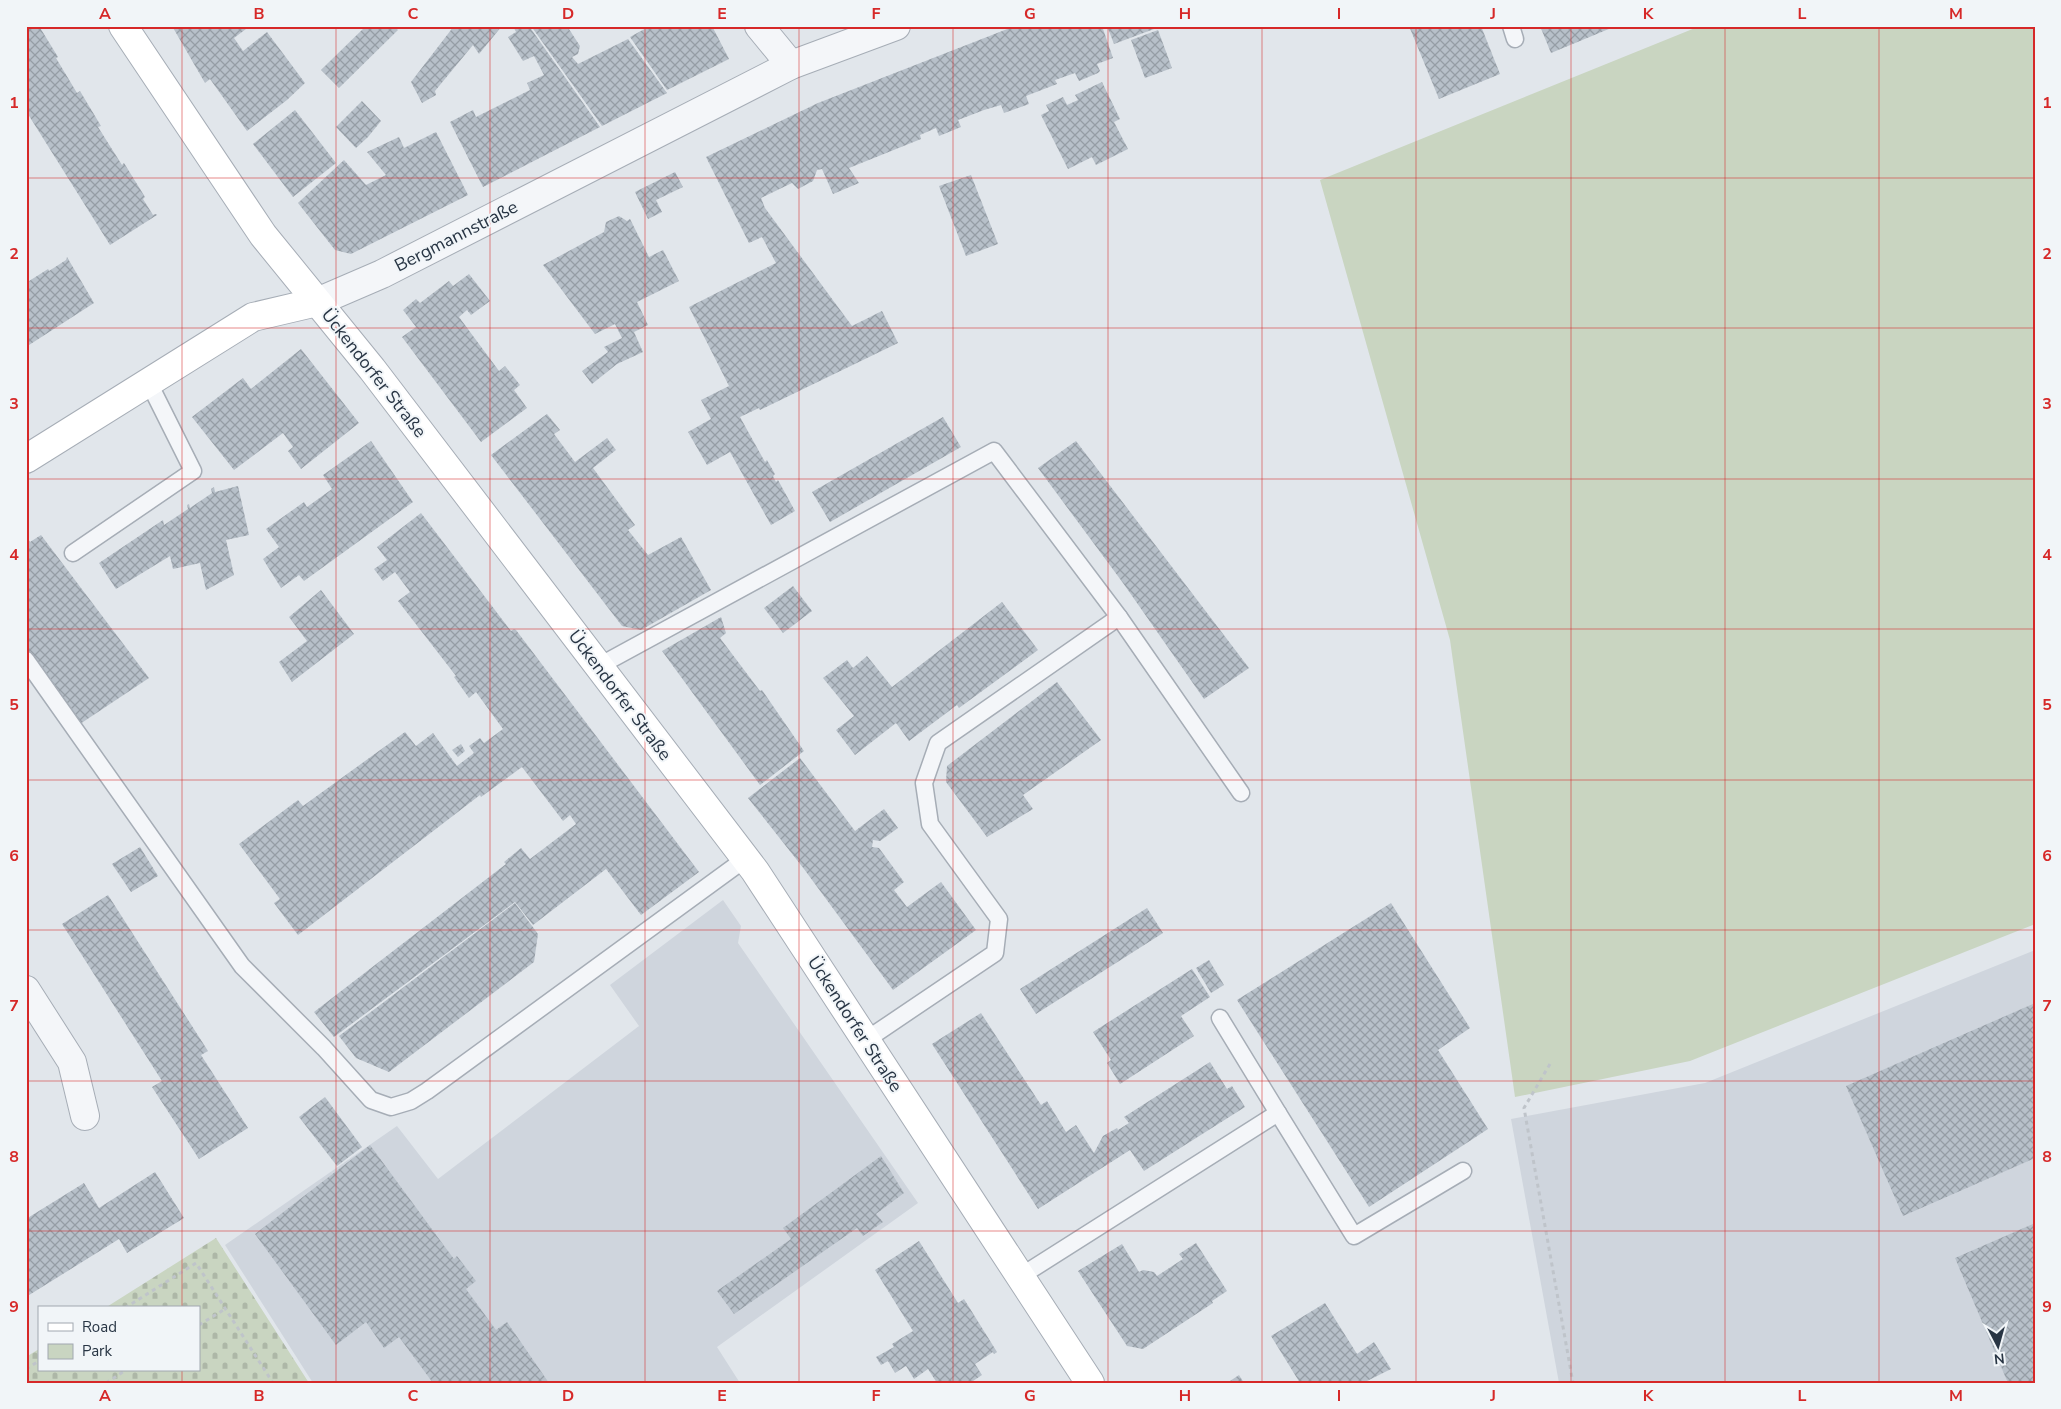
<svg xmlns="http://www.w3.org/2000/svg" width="2061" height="1409" viewBox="0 0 2061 1409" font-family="'Nunito Sans',sans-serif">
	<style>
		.built { fill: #cfd5dd }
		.green { fill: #c9d5c1 }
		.cemetery { fill: url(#cemetery-stones) }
		.building { fill: url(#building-cross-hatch) }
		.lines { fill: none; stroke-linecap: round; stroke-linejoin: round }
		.lane-casing { stroke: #a6adb6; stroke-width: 19 }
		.street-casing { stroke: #a6adb6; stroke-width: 30 }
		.secondary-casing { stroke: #a6adb6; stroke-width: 30 }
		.path { stroke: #bfc4ca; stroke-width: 3; stroke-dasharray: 4 4; stroke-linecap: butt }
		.lane { stroke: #f4f6f9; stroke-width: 16 }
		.street { stroke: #f4f6f9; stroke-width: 28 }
		.secondary { stroke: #fff; stroke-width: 28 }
		.grid { fill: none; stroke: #d62828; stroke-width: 1; stroke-opacity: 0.55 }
		.labels { text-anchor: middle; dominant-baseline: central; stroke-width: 4; stroke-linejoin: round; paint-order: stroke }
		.street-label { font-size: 18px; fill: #283544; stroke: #f1f5f8 }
		.neatline { fill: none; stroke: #d62828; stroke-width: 2 }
		.grid-label { font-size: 16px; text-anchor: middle; font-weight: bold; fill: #d62828 }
	</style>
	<defs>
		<pattern id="cemetery-stones" width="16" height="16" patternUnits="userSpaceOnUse" patternTransform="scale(1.25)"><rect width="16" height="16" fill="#c9d5c1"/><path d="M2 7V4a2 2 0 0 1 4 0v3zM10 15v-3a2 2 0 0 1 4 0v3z" fill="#adb7a7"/></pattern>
		<pattern id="building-cross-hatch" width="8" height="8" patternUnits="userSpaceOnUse" patternTransform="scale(1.25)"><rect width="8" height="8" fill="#b7c0c9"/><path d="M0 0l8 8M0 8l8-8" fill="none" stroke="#959da5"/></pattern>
	</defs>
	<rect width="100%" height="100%" fill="#e1e6eb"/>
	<g class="built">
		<path d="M 723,900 L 741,926 L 738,943 L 918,1203 L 717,1347 L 740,1383 L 313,1383 L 225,1245 L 397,1126 L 438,1179 L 639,1026 L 610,985 Z"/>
		<path d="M 2035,950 L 2035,1383 L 1559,1383 L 1511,1119 L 1705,1083 Z"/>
	</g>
	<path class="green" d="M 1700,26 L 2035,26 L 2035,924 L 1690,1061 L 1515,1097 L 1450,640 L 1320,180 Z"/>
	<path class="cemetery" d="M 216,1238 L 309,1383 L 26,1383 L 26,1357 L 39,1349 L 39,1370 L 199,1370 L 199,1308 L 105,1308 Z"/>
	<g class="building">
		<path d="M 26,26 L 39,26 L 58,57 L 56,58 L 77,93 L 80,91 L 101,126 L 98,127 L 122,165 L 124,163 L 145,197 L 143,199 L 153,215 L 156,214 L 157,215 L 110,245 L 26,111 Z"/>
		<path d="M 172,26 L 250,26 L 234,38 L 243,51 L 267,32 L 305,83 L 287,100 L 247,131 L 210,79 L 205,83 Z"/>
		<path d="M 366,26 L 394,26 L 398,30 L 339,88 L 321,70 Z"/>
		<path d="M 454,26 L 502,26 L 479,54 L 473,45 L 435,91 L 436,95 L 422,103 L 411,82 Z"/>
		<path d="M 513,26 L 529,26 L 600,127 L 483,187 L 450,122 L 473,110 L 476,117 L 530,90 L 527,83 L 544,75 L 534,56 L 523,61 L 508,37 L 516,32 Z"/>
		<path d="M 531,26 L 567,26 L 580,46 L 578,54 L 572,57 L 578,64 L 628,39 L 667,93 L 602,126 Z"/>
		<path d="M 650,26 L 712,26 L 729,59 L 667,90 L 630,37 Z"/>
		<path d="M 1015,26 L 1102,26 L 1113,58 L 1097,64 L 1100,71 L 1098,73 L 1079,81 L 1075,73 L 1055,80 L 1057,84 L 1026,96 L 1029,104 L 1004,113 L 1001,105 L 984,110 L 958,120 L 961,127 L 939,136 L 936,128 L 920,135 L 921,139 L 849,168 L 859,183 L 833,194 L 822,169 L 817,170 L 813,181 L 798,189 L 792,183 L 761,198 L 765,208 L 852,326 L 882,311 L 898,343 L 760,410 L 759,408 L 740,417 L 765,462 L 767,460 L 775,474 L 773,476 L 776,482 L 778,480 L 795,511 L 771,525 L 730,452 L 707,465 L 688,432 L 711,419 L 701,400 L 729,386 L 689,307 L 776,263 L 762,237 L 749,243 L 706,157 L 818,103 Z"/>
		<path d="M 1107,26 L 1162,26 L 1114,44 Z"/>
		<path d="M 1409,26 L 1481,26 L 1500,74 L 1439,99 Z"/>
		<path d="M 1540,26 L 1616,26 L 1551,53 Z"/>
		<path d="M 1158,30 L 1172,68 L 1145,78 L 1131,40 Z"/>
		<path d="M 1102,82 L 1120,119 L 1114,122 L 1128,149 L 1096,165 L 1092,157 L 1068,169 L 1041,115 L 1049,111 L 1046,105 L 1063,97 L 1067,105 L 1078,100 L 1075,95 Z"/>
		<path d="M 362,101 L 381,121 L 368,137 L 356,148 L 336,127 Z"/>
		<path d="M 295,110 L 336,163 L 293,197 L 253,144 Z"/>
		<path d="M 436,132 L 468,195 L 351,254 L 335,250 L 298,203 L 344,160 L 366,185 L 386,175 L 367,152 L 399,137 L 404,148 Z"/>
		<path d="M 675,172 L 683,187 L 656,200 L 662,212 L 648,219 L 635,192 Z"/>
		<path d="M 971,175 L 998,244 L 966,256 L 939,186 Z"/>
		<path d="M 619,216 L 627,221 L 630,219 L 649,257 L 663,250 L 679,281 L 637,302 L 648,325 L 634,332 L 643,352 L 617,364 L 592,384 L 582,371 L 608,352 L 604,347 L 622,338 L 615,324 L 595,334 L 543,265 L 604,232 L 606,222 Z"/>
		<path d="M 67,257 L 94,303 L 26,347 L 26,283 L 48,269 L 49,271 L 66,260 Z"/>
		<path d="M 469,274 L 490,301 L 471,315 L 467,310 L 459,317 L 499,371 L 505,366 L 520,385 L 514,390 L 527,408 L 481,442 L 402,337 L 416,327 L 403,310 L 416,299 L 420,303 L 449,281 L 453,286 Z"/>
		<path d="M 301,349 L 359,423 L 301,469 L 288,451 L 293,447 L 283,433 L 234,470 L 192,417 L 243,378 L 251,389 Z"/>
		<path d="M 547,414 L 560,430 L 554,434 L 575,462 L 607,438 L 616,450 L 593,468 L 635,525 L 628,530 L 648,555 L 681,537 L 711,590 L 641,630 L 622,626 L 491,455 Z"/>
		<path d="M 943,417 L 961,447 L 830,522 L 812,492 Z"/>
		<path d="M 371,441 L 413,502 L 304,581 L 299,575 L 281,588 L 263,559 L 279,547 L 266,529 L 304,502 L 307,507 L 332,489 L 323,475 Z"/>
		<path d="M 1076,441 L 1249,668 L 1204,699 L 1123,583 L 1038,468 Z"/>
		<path d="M 238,486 L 249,535 L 226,540 L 234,575 L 206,590 L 200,563 L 173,569 L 170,556 L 116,589 L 99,563 L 163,520 L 164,525 L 188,509 L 187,505 L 189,504 L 190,508 L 212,493 L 211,489 L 214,487 L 215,492 Z"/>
		<path d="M 421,513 L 511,631 L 514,629 L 516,630 L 699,872 L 641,915 L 606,869 L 533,925 L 515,902 L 334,1037 L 314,1012 L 506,864 L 504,862 L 521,848 L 530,859 L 576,824 L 570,815 L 563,821 L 522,767 L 481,797 L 480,795 L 298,935 L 274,903 L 280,899 L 239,844 L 298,800 L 303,806 L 405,732 L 416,746 L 433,733 L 457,766 L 474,753 L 469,746 L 480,738 L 484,743 L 503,729 L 476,692 L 469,698 L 454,677 L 456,676 L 398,601 L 410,592 L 395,572 L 383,581 L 374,569 L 387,560 L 377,547 Z"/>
		<path d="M 41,535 L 149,678 L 77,726 L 26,649 L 26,536 L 30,542 Z"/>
		<path d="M 793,586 L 812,611 L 783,633 L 764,608 Z"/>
		<path d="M 321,590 L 354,634 L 292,682 L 279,662 L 307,641 L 289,617 Z"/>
		<path d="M 1002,602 L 1038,650 L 959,708 L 957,705 L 909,741 L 896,723 L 855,755 L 836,730 L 854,716 L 823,678 L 847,660 L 853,668 L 867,656 L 892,687 Z"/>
		<path d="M 721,617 L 726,633 L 720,638 L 760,691 L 762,690 L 804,751 L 760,785 L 662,651 Z"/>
		<path d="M 1057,682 L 1101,740 L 1023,795 L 1033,809 L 987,837 L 946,782 L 947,766 Z"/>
		<path d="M 461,744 L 465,751 L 458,757 L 452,750 Z"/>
		<path d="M 800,758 L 855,831 L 884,809 L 898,828 L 880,841 L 873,840 L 872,847 L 879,848 L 904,882 L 894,890 L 907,907 L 941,882 L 976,930 L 893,990 L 804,869 L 748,798 Z"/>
		<path d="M 140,847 L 158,876 L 131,892 L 112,864 Z"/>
		<path d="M 108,895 L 208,1051 L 201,1055 L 248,1128 L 199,1159 L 152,1087 L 162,1081 L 62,924 Z"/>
		<path d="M 515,903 L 538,934 L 534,962 L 389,1072 L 356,1058 L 339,1036 Z"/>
		<path d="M 1391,903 L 1470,1028 L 1438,1050 L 1488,1129 L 1369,1207 L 1237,1000 Z"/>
		<path d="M 1147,908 L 1163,933 L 1036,1014 L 1020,989 Z"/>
		<path d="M 1209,960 L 1224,985 L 1211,993 L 1196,968 Z"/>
		<path d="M 1192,969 L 1210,997 L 1181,1016 L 1194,1036 L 1120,1084 L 1107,1063 L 1111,1060 L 1093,1032 Z"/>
		<path d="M 2035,1003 L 2035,1158 L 1903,1216 L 1846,1086 Z"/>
		<path d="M 981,1013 L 1041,1105 L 1047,1101 L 1066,1132 L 1076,1125 L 1094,1153 L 1103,1136 L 1117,1128 L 1118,1130 L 1129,1123 L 1124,1117 L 1210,1062 L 1227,1089 L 1232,1086 L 1245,1107 L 1144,1171 L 1130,1150 L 1038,1209 L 932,1044 Z"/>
		<path d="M 325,1097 L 362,1147 L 337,1166 L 299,1117 Z"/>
		<path d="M 370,1145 L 445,1247 L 454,1259 L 457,1256 L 476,1281 L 466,1289 L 496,1330 L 507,1322 L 549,1383 L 433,1383 L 399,1337 L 384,1348 L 366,1322 L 336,1345 L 255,1234 Z"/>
		<path d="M 881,1156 L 904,1193 L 876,1214 L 883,1222 L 863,1236 L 857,1228 L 734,1314 L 717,1291 L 791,1239 L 783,1228 Z"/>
		<path d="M 155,1172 L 184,1218 L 127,1253 L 119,1239 L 26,1297 L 26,1219 L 84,1183 L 99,1208 Z"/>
		<path d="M 2035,1223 L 2035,1383 L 2008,1383 L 1955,1258 Z"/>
		<path d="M 919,1241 L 958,1303 L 964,1299 L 997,1352 L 994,1354 L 993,1352 L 975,1364 L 982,1375 L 970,1383 L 937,1383 L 928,1369 L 914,1379 L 906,1366 L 895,1373 L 888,1361 L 881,1365 L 876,1357 L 894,1347 L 892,1344 L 913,1331 L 875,1270 Z"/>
		<path d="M 1196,1243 L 1227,1291 L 1212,1301 L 1213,1303 L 1143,1349 L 1127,1346 L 1078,1271 L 1122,1244 L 1139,1272 L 1143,1270 L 1154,1272 L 1157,1276 L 1183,1259 L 1179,1254 Z"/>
		<path d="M 1325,1303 L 1357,1354 L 1374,1342 L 1391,1369 L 1363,1383 L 1300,1383 L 1271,1336 Z"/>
		<path d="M 1239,1375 L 1244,1383 L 1227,1383 Z"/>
	</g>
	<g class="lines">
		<defs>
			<g id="lane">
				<path d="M 1511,26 L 1515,39"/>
				<path d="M 73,553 L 193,471 L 148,381"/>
				<path d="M 1119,617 L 1241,793"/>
				<path d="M 26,660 L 242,966 L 324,1048 L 371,1100 L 391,1107 L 411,1101 L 427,1091 L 745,859"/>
				<path d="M 599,666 L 994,451 L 1119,617 L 938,743 L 924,783 L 930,824 L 999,919 L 995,953 L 866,1040"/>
				<path d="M 1278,1113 L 1354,1236 L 1463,1171"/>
				<path d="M 1021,1276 L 1278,1113 L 1220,1018"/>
			</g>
			<g id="street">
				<path d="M 759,26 L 791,65"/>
				<path d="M 317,302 L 382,274 L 791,65 L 896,26"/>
				<path d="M 26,990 L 72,1062 L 85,1116"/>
			</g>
			<g id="secondary">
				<path d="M 123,26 L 263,235 L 372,369 L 755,871 L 1090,1383"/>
				<path d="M 26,459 L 253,317 L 317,302"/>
			</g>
		</defs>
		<use href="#lane" class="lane-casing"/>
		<use href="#street" class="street-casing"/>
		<use href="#secondary" class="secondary-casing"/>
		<g class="path">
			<path d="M 1550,1064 L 1524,1108 L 1573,1383"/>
			<path d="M 125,1308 L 196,1263 L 273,1383"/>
			<path d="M 199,1325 L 225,1309"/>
			<path d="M 26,1369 L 39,1361"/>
			<path d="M 106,1383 L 126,1370"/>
		</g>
		<use href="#lane" class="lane"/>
		<use href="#street" class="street"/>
		<use href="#secondary" class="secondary"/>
	</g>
	<path class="grid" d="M 182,26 L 182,1308M 336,26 L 336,1383M 490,26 L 490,1383M 645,26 L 645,1383M 799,26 L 799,1383M 953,26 L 953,1383M 1108,26 L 1108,1383M 1262,26 L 1262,1383M 1416,26 L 1416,1383M 1571,26 L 1571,1383M 1725,26 L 1725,1383M 1879,26 L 1879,1383M 26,178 L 2035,178M 26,328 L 2035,328M 26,479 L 2035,479M 26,629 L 2035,629M 26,780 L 2035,780M 26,930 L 2035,930M 26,1081 L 2035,1081M 26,1231 L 2035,1231M 182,1370 L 182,1383"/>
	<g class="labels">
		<g class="street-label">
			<text transform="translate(456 236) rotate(-27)">Bergmannstraße</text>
			<text transform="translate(374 373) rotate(52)">Ückendorfer Straße</text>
			<text transform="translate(620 695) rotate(53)">Ückendorfer Straße</text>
			<text transform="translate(855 1024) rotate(57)">Ückendorfer Straße</text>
		</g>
	</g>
	<rect width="2061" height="1409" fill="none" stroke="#f1f5f8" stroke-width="55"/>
	<rect x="38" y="1306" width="162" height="65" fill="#f1f5f8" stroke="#a1a8b0"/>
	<rect x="48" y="1323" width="25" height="8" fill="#ffffff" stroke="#a1a8b0"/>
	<text x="82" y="1332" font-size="15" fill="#283544">Road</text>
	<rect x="48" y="1344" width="25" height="15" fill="#c9d5c1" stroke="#a1a8b0"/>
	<text x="82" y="1356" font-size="15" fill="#283544">Park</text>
	<g transform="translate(1998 1346) rotate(174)" stroke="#f1f5f8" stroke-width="4" paint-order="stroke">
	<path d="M0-4L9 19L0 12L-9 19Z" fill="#283544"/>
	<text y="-8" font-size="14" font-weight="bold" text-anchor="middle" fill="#283544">N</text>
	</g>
	<rect x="28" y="28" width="2006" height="1354" class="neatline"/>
	<g class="grid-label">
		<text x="105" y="19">A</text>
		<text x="259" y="19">B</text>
		<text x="413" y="19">C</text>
		<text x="568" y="19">D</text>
		<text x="722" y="19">E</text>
		<text x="876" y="19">F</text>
		<text x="1030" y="19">G</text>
		<text x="1185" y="19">H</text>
		<text x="1339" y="19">I</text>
		<text x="1493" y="19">J</text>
		<text x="1648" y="19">K</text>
		<text x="1802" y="19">L</text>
		<text x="1956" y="19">M</text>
		<text x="14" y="108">1</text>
		<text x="2047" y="108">1</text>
		<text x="14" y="259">2</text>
		<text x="2047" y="259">2</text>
		<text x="14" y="409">3</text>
		<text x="2047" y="409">3</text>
		<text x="14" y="560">4</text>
		<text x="2047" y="560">4</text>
		<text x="14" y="710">5</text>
		<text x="2047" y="710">5</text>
		<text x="14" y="861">6</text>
		<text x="2047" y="861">6</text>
		<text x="14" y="1011">7</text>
		<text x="2047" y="1011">7</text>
		<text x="14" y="1162">8</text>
		<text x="2047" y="1162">8</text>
		<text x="14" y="1312">9</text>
		<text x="2047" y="1312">9</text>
		<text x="105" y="1401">A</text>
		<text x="259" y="1401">B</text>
		<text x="413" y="1401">C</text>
		<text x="568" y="1401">D</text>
		<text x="722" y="1401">E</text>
		<text x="876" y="1401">F</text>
		<text x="1030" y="1401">G</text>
		<text x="1185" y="1401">H</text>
		<text x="1339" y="1401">I</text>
		<text x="1493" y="1401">J</text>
		<text x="1648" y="1401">K</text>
		<text x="1802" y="1401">L</text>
		<text x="1956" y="1401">M</text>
	</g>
</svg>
